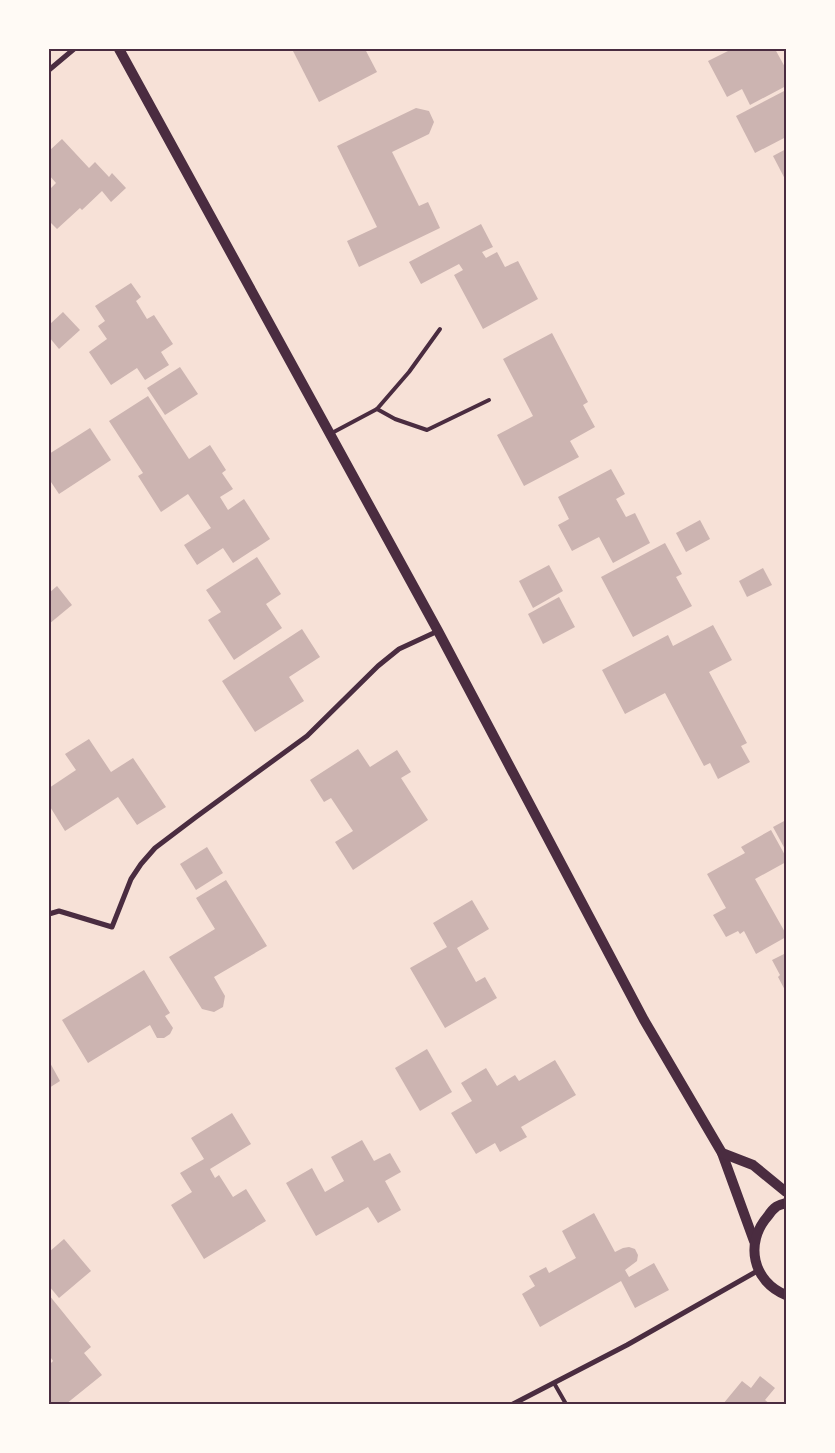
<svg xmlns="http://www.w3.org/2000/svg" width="835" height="1453" viewBox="0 0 835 1453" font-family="Spectral,serif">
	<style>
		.building { fill: #ccb4b1 }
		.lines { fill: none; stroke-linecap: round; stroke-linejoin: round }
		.service { stroke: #4a2c40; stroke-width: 4 }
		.minor { stroke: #4a2c40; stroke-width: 5 }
		.secondary { stroke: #4a2c40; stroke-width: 10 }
		.neatline { fill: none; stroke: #4a2c40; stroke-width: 2 }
	</style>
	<rect width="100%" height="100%" fill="#f7e1d7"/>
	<g class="building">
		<path d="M 292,49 L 365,49 L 377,72 L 319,102 Z"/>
		<path d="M 729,49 L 775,49 L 786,69 L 786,86 L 750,105 L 742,89 L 727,97 L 708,61 L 730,50 Z"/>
		<path d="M 786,90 L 786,137 L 755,153 L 736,116 Z"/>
		<path d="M 416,108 L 429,111 L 434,122 L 429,134 L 392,152 L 419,206 L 428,202 L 440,228 L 359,267 L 347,241 L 377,227 L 337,146 Z"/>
		<path d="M 62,139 L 89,168 L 95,162 L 109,177 L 112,173 L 126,188 L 111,202 L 102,191 L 82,210 L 80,208 L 57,229 L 49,221 L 49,190 L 56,183 L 49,175 L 49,151 Z"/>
		<path d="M 786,149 L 786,181 L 773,156 Z"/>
		<path d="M 481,224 L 493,247 L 482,252 L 486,258 L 497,252 L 505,267 L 518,261 L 538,299 L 483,329 L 454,275 L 463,270 L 459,264 L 421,284 L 409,262 Z"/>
		<path d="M 131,283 L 141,297 L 136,301 L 147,319 L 154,315 L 173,344 L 161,352 L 169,365 L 145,380 L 137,368 L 111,385 L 89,352 L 107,339 L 98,326 L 105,321 L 95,306 Z"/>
		<path d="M 63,312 L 80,330 L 59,349 L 49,337 L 49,325 Z"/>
		<path d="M 552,333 L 588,402 L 583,405 L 595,427 L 570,441 L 579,457 L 524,486 L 497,435 L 533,416 L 503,359 Z"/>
		<path d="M 180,367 L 198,394 L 165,415 L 147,388 Z"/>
		<path d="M 148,396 L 189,459 L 210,445 L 226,470 L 222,473 L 233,489 L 220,497 L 228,510 L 244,499 L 270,539 L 233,563 L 223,548 L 197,565 L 184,545 L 211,528 L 188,494 L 161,512 L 138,476 L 143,473 L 109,421 Z"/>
		<path d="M 90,428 L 111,460 L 59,494 L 49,479 L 49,454 Z"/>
		<path d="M 611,469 L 625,494 L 616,499 L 626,517 L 635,513 L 650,543 L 613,563 L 599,537 L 572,551 L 558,525 L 569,519 L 558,497 Z"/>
		<path d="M 700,520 L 710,539 L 686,552 L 676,533 Z"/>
		<path d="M 665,543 L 682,574 L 676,577 L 692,606 L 633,637 L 601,577 Z"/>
		<path d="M 257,557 L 281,594 L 266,604 L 282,628 L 234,660 L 208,620 L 221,612 L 206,590 Z"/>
		<path d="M 549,565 L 563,591 L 533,608 L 519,581 Z"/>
		<path d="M 763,568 L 772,585 L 747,597 L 739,581 Z"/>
		<path d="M 57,586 L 72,605 L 49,624 L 49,593 Z"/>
		<path d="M 559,597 L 575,627 L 543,644 L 528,614 Z"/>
		<path d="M 713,625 L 732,660 L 709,672 L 747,743 L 741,746 L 750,762 L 718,779 L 710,763 L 704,766 L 665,693 L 625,714 L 602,670 L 668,635 L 673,646 Z"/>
		<path d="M 302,629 L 320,657 L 289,677 L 304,701 L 255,732 L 222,681 Z"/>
		<path d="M 89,739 L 111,772 L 133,758 L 166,807 L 137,825 L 118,797 L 65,831 L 49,805 L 49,788 L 76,770 L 65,754 Z"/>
		<path d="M 358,749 L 370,767 L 397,750 L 411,772 L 401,778 L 428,820 L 353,870 L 335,842 L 353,831 L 331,798 L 324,802 L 310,780 Z"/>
		<path d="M 786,820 L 786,851 L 773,827 Z"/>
		<path d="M 771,830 L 786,857 L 786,862 L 755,879 L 786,934 L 786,937 L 756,954 L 744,931 L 740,934 L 738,931 L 726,937 L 713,915 L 726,908 L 707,874 L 745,853 L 741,847 Z"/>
		<path d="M 207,847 L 223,873 L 196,890 L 180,864 Z"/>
		<path d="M 226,880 L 267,946 L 214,977 L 225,996 L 223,1007 L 214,1012 L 202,1009 L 169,957 L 215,929 L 196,898 Z"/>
		<path d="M 472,900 L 489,929 L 457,948 L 476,982 L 485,977 L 497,998 L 445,1028 L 410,968 L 447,947 L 433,923 Z"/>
		<path d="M 786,953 L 786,992 L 778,977 L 780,975 L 772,960 Z"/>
		<path d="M 144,970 L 170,1013 L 165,1016 L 173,1028 L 170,1034 L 164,1038 L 157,1038 L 150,1025 L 88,1063 L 62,1020 Z"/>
		<path d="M 427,1049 L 452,1092 L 420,1111 L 395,1068 Z"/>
		<path d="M 555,1060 L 576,1095 L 521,1127 L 527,1137 L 500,1152 L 495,1143 L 476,1154 L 451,1113 L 472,1101 L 461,1083 L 486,1068 L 497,1086 L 515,1075 L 519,1081 Z"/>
		<path d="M 49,1061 L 60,1081 L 49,1088 Z"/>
		<path d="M 232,1113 L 251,1144 L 210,1169 L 215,1178 L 219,1175 L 233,1197 L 246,1189 L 266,1221 L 204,1259 L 171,1205 L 192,1192 L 180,1173 L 204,1159 L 191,1138 Z"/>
		<path d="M 362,1140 L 374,1161 L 390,1153 L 401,1172 L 385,1181 L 401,1210 L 378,1223 L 368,1207 L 316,1236 L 286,1183 L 312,1168 L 325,1192 L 344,1181 L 331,1157 Z"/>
		<path d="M 594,1213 L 615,1252 L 623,1248 L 629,1247 L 635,1249 L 638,1255 L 637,1261 L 625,1270 L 629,1277 L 654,1263 L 669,1290 L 635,1308 L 621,1281 L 540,1327 L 522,1294 L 535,1286 L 529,1276 L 546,1267 L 549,1273 L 576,1258 L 562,1231 Z"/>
		<path d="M 64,1239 L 91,1271 L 59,1298 L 49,1286 L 49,1252 Z"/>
		<path d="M 49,1295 L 91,1347 L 84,1353 L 102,1375 L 66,1404 L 49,1404 L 49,1365 L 53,1361 L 49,1355 Z"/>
		<path d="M 760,1376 L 775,1388 L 765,1400 L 770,1404 L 723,1404 L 742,1381 L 751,1388 Z"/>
	</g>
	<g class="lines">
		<g class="service">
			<path d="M 377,409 L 395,419 L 427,430 L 489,400"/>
			<path d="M 330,434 L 377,409 L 409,372 L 440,329"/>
			<path d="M 554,1383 L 566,1404"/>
		</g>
		<g class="minor">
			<path d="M 49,70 L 74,49"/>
			<path d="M 49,914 L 59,911 L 112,927 L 131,879 L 141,864 L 155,848 L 196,817 L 307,736 L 378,666 L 399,649 L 438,631"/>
			<path d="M 513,1404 L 627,1345 L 759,1270"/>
		</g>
		<g class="secondary">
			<path d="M 119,49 L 438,631 L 644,1020 L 722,1153 L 754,1241"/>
			<path d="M 722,1153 L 753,1165 L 786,1192"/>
			<path d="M 786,1203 C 783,1204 778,1205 776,1207 C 773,1209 770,1213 768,1216 C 744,1243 753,1282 786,1295"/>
		</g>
	</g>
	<rect width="835" height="1453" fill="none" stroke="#fffaf5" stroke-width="100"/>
	<rect x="50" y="50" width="735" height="1353" class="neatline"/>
</svg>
